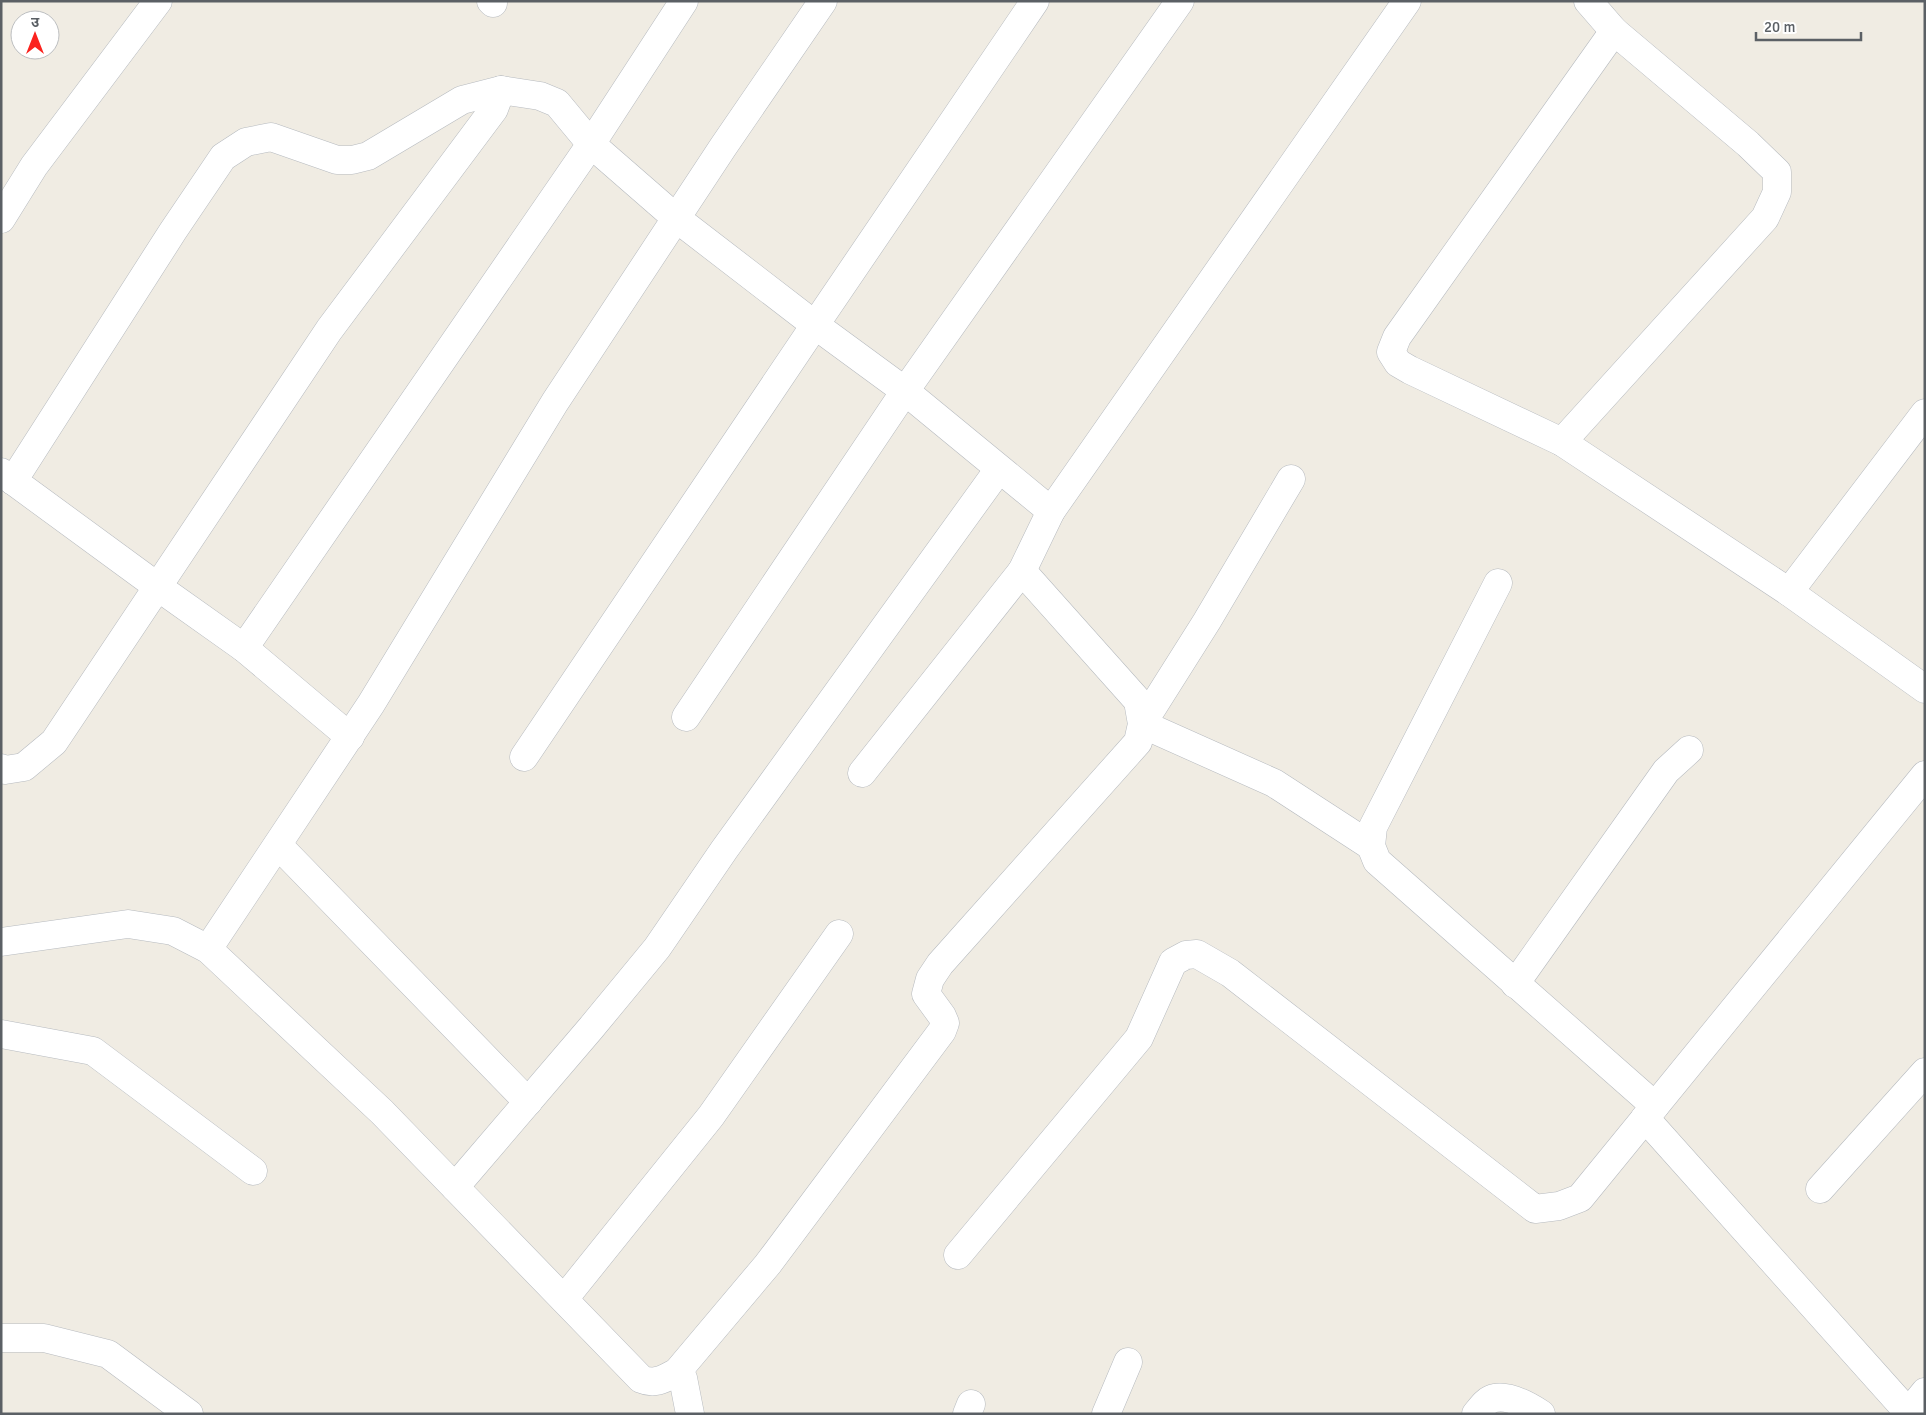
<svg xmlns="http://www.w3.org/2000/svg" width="1926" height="1415" viewBox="0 0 1926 1415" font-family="Signika,'Noto Sans Devanagari',sans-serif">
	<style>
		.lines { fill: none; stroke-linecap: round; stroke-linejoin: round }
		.street-casing { stroke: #b6babf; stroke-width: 29 }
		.street { stroke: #fff; stroke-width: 28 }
	</style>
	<rect width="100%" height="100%" fill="#f0ece3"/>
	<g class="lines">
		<defs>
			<g id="street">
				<path d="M 491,1 L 493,3"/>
				<path d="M 1614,31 L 1397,337 L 1391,352 L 1398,363 L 1410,370 L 1562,442 L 1789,592 L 1925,689"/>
				<path d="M 1,219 L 34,166 L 158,1"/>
				<path d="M 1562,442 L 1765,218 L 1777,192 L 1777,172 L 1748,144 L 1614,31 L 1588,1"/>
				<path d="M 1,472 L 158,587 L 244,648 L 350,737"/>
				<path d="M 1291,479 L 1207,621 L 1142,724 L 1274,783 L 1371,846"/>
				<path d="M 13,481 L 173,231 L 223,157 L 246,142 L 271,137 L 337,160 L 352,160 L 368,156 L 462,100 L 501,90"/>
				<path d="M 1498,583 L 1373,827 L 1371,846 L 1377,861 L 1655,1106"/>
				<path d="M 1789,592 L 1925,413"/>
				<path d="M 244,648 L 591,144 L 684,1"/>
				<path d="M 686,717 L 905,391 L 1180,1"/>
				<path d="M 524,757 L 815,325 L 1035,1"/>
				<path d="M 1,768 L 5,770 L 24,767 L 54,742 L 329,330 L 494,109 L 501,90 L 540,96 L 557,103 L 591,144 L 676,218 L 815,325 L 905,391 L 1051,511"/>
				<path d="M 862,773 L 1022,571 L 1051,511 L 1407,1"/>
				<path d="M 278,845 L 528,1102"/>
				<path d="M 1,942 L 128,924 L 173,931 L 208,949 L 382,1112 L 641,1379 C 655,1385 664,1379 677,1372 L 768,1264 L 942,1031 L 945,1023 L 942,1016 L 926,994 L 930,979 L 940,964 L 1138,742 L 1142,724 L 1138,701 L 1022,571"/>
				<path d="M 208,949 L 371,704 L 555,402 L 723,147 L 823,1"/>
				<path d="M 1515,984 L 1666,771 L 1689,750"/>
				<path d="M 1,1034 L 93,1051 L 253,1171"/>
				<path d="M 1645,1118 L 1908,1412"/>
				<path d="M 455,1187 L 591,1028 L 657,948 L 724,850 L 999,469"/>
				<path d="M 1820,1189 L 1925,1072"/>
				<path d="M 958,1255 L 1139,1038 L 1173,962 L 1186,955 L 1197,954 L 1230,973 L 1535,1209 L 1559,1206 L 1580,1198 L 1925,775"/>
				<path d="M 564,1299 L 711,1116 L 839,934"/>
				<path d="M 1,1338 L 44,1338 L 108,1354 L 189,1414"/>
				<path d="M 677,1372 L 683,1378 L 690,1414"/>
				<path d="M 967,1414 L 971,1404"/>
				<path d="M 1106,1414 L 1128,1362"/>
				<path d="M 1476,1414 C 1481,1408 1487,1399 1495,1398 C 1510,1395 1529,1406 1541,1414"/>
				<path d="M 1907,1414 L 1925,1392"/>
			</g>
		</defs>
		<use href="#street" class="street-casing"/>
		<use href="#street" class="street"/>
	</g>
	<rect width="1926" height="1415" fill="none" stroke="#5b6065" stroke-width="5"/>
	<g transform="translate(35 35)"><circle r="24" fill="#ffffff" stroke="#bdbfc1"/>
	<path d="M0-4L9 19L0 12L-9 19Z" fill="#fb231e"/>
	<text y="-8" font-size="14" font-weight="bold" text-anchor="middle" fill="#5b6065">उ</text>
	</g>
	<path d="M1756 32v8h105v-8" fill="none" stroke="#5b6065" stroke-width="2.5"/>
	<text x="1764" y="32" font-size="15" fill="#5b6065" stroke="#ffffff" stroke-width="4" paint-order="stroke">20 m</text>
</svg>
